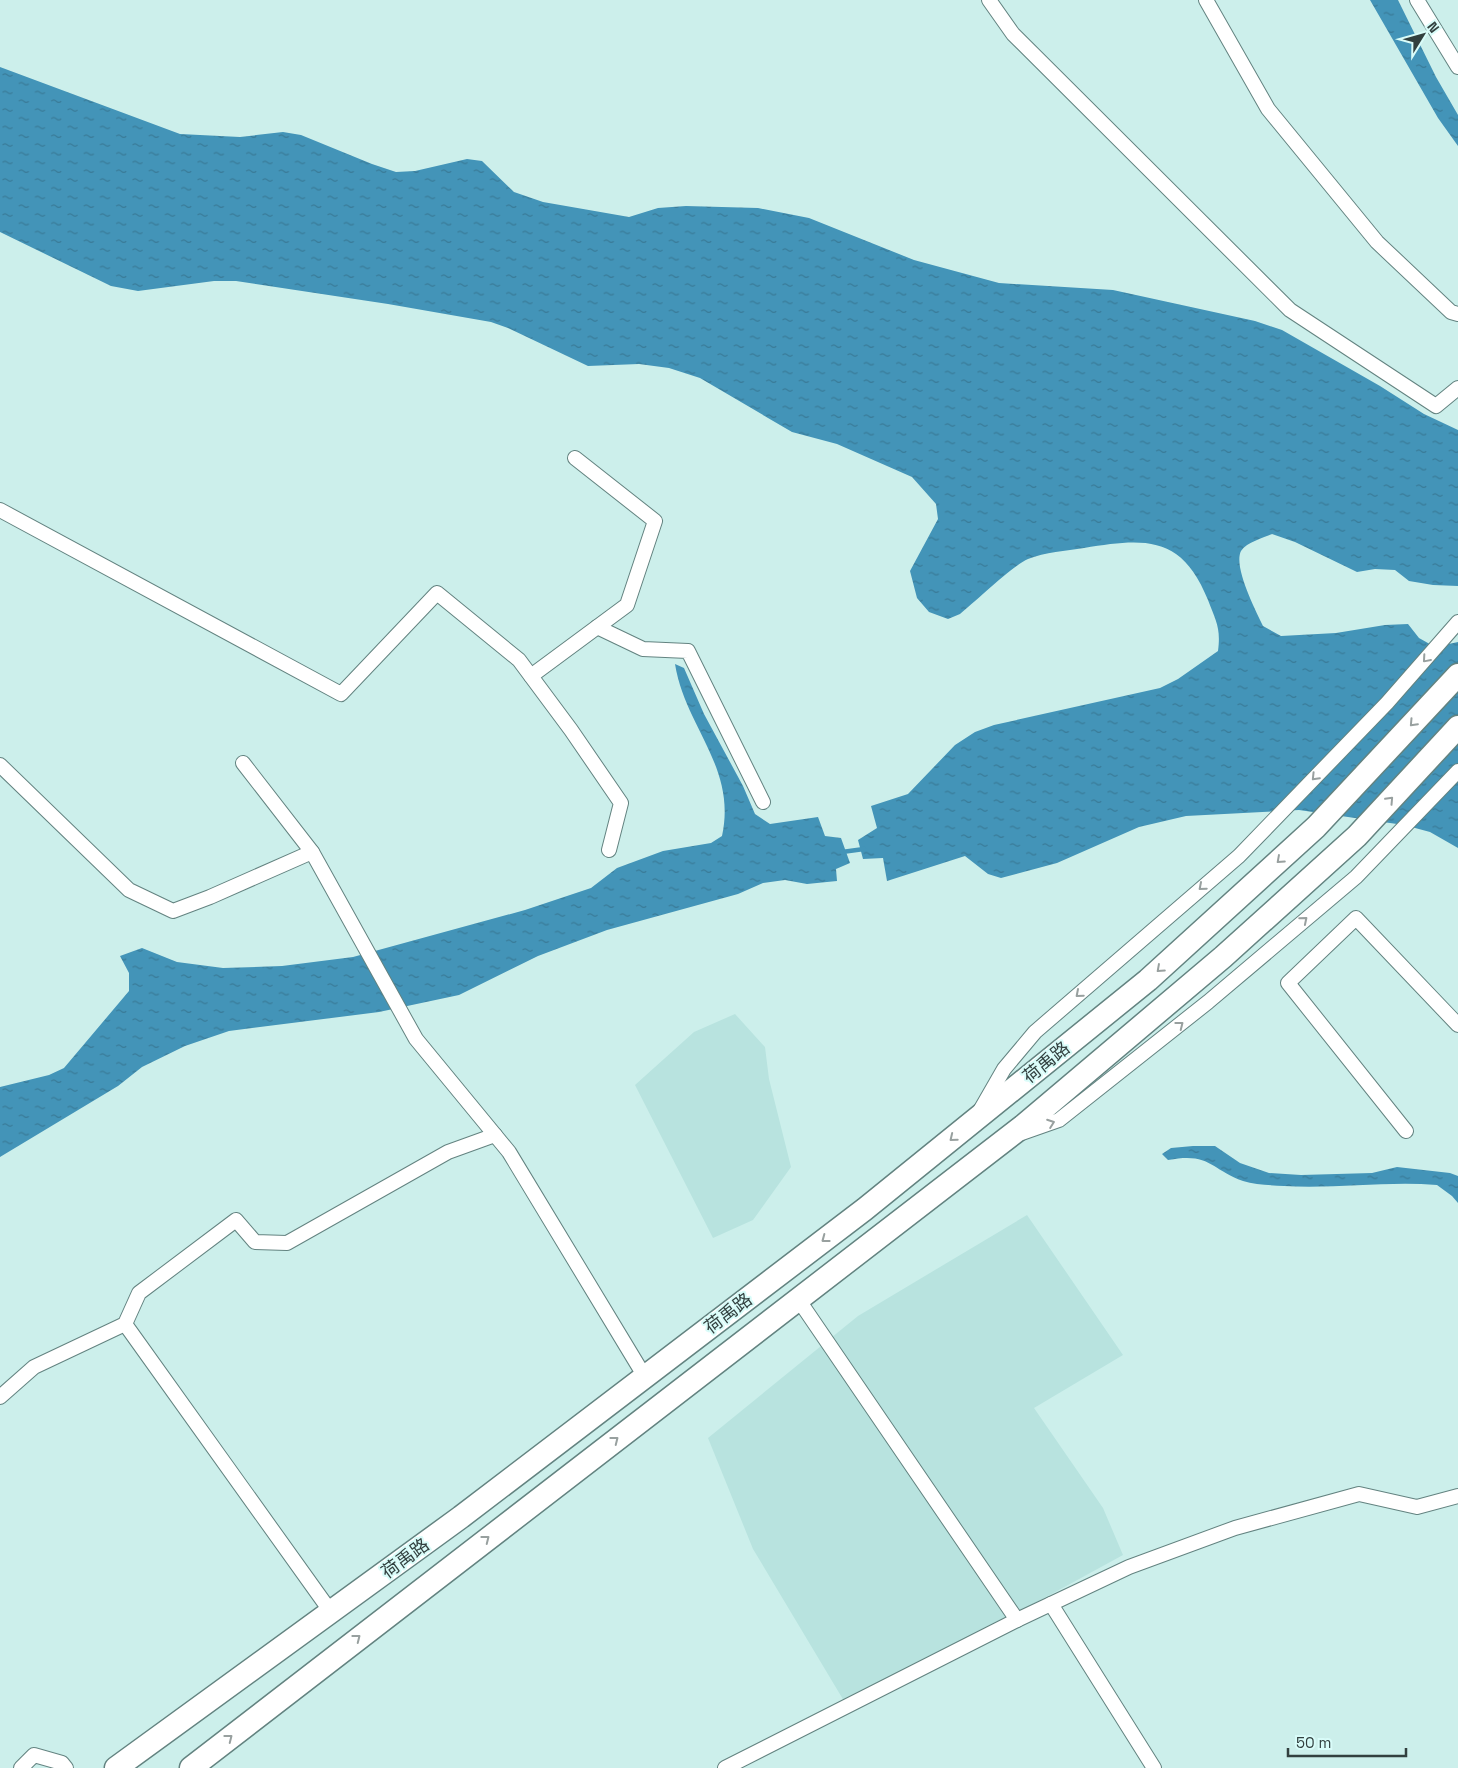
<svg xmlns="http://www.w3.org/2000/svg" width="1458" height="1768" viewBox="0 0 1458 1768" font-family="'Space Grotesk','Noto Sans SC',sans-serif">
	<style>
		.built { fill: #b8e3df }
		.water { fill: url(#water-ripples) }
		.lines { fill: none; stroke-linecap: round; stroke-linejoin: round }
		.stream { stroke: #4394b8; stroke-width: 4.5 }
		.street-casing { stroke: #638380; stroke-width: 16 }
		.primary-casing { stroke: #638380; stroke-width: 25 }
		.street { stroke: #fff; stroke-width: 14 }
		.primary { stroke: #fff; stroke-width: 22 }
		.oneway { stroke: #98a09f }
		.labels { text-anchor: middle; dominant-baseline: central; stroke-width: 4; stroke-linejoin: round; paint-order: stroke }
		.street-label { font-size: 18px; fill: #32403f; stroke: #d9fcf9 }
	</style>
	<defs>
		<pattern id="water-ripples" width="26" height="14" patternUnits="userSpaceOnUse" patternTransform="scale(1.25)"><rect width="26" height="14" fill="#4394b8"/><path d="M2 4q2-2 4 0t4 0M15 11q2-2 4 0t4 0" fill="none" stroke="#397a97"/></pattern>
	</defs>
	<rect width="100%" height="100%" fill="#ccefeb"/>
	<g class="built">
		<path d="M 735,1014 L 765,1047 L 769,1079 L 791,1167 L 753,1220 L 713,1238 L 635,1085 L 694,1032 Z"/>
		<path d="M 1027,1215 L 1123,1355 L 1034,1408 L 1103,1508 L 1123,1555 L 847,1706 L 753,1549 L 708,1438 L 858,1316 Z"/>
	</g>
	<g class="water">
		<path d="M 1370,0 L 1398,0 L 1436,77 L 1458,115 L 1458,146 L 1438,118 Z"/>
		<path d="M 0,67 L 180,134 L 240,137 L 283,132 L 301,135 L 372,164 L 396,172 L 415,171 L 467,159 L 482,161 L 514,192 L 543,202 L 629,217 L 658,208 L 686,206 L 758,208 L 809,218 L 914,260 L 999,283 L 1113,290 L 1255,321 L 1282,330 L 1380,386 L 1424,414 L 1458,430 L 1458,586 L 1433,585 L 1409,581 L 1395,570 L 1375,569 L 1357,572 L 1295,542 L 1272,534 C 1263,538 1247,542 1241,551 C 1233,567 1256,611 1263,626 L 1281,636 L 1336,633 L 1385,625 L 1408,624 L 1419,638 L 1435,647 L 1458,642 L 1458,848 L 1430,832 L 1404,825 L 1299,810 L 1186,816 L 1139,827 L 1057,863 L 1001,878 L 988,874 L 965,856 L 887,881 L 883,858 L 863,859 L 858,840 L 877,828 L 871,806 L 908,794 L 955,745 L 975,732 L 994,725 L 1160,688 L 1178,679 L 1218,651 C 1221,628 1216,621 1208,600 C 1182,535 1145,538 1084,548 C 1066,551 1045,552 1028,559 C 1012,566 976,601 960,614 L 948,619 L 929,612 L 917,598 L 910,571 L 938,519 L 936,504 L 912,477 L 837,444 L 792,432 L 700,378 L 669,368 L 639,364 L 588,366 L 508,328 L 491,322 L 388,304 L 236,281 L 214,281 L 138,291 L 111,286 L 0,232 Z"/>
		<path d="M 675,664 L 684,668 L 704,714 L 743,786 L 755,814 L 770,824 L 818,817 L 825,836 L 841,838 L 850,863 L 836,869 L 837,881 L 807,884 L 785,880 L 763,883 L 738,894 L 607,930 L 538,956 L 459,995 L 379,1012 L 229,1031 L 185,1046 L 142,1067 L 118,1086 L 0,1157 L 0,1087 L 49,1075 L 64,1068 L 129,991 L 129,973 L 120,956 L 142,948 L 177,962 L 223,968 L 282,966 L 353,957 L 525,910 L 591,888 L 617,868 L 663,851 L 711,843 L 722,836 C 737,767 685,727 675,664 Z"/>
		<path d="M 1193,1146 L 1215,1146 L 1240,1163 L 1269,1173 L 1301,1175 L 1372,1173 L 1397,1167 L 1450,1173 L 1458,1176 L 1458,1203 L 1452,1196 L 1437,1185 C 1386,1181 1335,1189 1284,1186 C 1271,1185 1255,1185 1243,1181 C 1210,1169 1210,1152 1168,1160 L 1162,1154 L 1171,1148 Z"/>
	</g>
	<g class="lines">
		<path class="stream" d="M 842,852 L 864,849"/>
		<defs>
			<g id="street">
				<path d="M 989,0 L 1013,34 L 1290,310 L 1436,406 L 1458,388"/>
				<path d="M 1206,0 L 1268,109 L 1377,242 L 1451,312 L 1458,314"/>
				<path d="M 1417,0 L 1458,67"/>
				<path d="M 0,510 L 341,694 L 437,593 L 519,660 L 571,730 L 621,803 L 609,850"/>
				<path d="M 597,627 L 643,649 L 688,651 L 763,802"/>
				<path d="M 531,676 L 627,605 L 655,521 L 575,458"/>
				<path d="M 243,763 L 312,852 L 416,1039 L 509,1152 L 645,1377"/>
				<path d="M 0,765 L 129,890 L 173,911 L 210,897 L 312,852"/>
				<path d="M 981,1109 L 1004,1069 L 1035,1032 L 1239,856 L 1387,703 L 1458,622"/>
				<path d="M 1406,1131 L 1288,983 L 1356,918 L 1458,1025"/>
				<path d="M 1022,1133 L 1059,1120 L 1208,1002 L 1356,877 L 1458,771"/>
				<path d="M 125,1324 L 331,1612"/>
				<path d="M 0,1397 L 34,1367 L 125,1324 L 139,1293 L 236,1220 L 255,1242 L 287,1243 L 448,1152 L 495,1135"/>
				<path d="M 1051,1604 L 1154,1768"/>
				<path d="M 1017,1620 L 1129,1567 L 1235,1528 L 1359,1494 L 1417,1507 L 1458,1496"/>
				<path d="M 21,1768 L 34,1755 L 62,1763 L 66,1768"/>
				<path d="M 725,1768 L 1017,1620 L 798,1299"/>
			</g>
			<g id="primary">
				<path d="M 116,1768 L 461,1517 L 865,1209 L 1148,980 L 1316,827 L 1458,675"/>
				<path d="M 191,1768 L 1023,1126 L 1223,957 L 1357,836 L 1458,727"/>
			</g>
		</defs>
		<use href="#street" class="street-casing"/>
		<use href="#primary" class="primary-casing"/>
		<use href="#street" class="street"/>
		<use href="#primary" class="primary"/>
	</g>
	<defs><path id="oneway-chevron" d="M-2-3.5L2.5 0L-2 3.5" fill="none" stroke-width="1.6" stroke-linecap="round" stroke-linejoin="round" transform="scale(1.25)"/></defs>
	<g class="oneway">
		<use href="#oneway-chevron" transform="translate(1426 659) rotate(131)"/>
		<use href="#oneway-chevron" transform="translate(1413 723) rotate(133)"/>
		<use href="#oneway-chevron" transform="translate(1315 777) rotate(134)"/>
		<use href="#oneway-chevron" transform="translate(1390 800) rotate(-47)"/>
		<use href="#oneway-chevron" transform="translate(1280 860) rotate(138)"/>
		<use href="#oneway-chevron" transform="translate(1202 887) rotate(139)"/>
		<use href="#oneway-chevron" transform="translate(1304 920) rotate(-40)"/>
		<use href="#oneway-chevron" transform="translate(1160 969) rotate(138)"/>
		<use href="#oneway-chevron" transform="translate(1079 994) rotate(139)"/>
		<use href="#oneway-chevron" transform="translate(1180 1025) rotate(-38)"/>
		<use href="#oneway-chevron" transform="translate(1051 1123) rotate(-20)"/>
		<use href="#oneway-chevron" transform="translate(953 1138) rotate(141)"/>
		<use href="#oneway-chevron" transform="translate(825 1239) rotate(143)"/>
		<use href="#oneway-chevron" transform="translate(615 1440) rotate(-38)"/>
		<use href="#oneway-chevron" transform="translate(486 1539) rotate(-38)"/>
		<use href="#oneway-chevron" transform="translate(357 1638) rotate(-38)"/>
		<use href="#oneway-chevron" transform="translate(229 1738) rotate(-38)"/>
	</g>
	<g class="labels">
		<g class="street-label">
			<text transform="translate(1046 1062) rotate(-39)">荷禹路</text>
			<text transform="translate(728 1313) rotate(-37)">荷禹路</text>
			<text transform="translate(405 1558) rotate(-36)">荷禹路</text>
		</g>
	</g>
	<g transform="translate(1423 35) rotate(53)" stroke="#d9fcf9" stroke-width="4" paint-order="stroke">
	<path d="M0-4L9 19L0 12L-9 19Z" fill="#32403f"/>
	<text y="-8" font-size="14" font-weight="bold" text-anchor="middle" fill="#32403f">N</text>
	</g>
	<path d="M1288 1748v8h118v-8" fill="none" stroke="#32403f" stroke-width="2.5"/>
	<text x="1296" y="1748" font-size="15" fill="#32403f" stroke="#d9fcf9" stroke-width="4" paint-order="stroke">50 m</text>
</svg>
